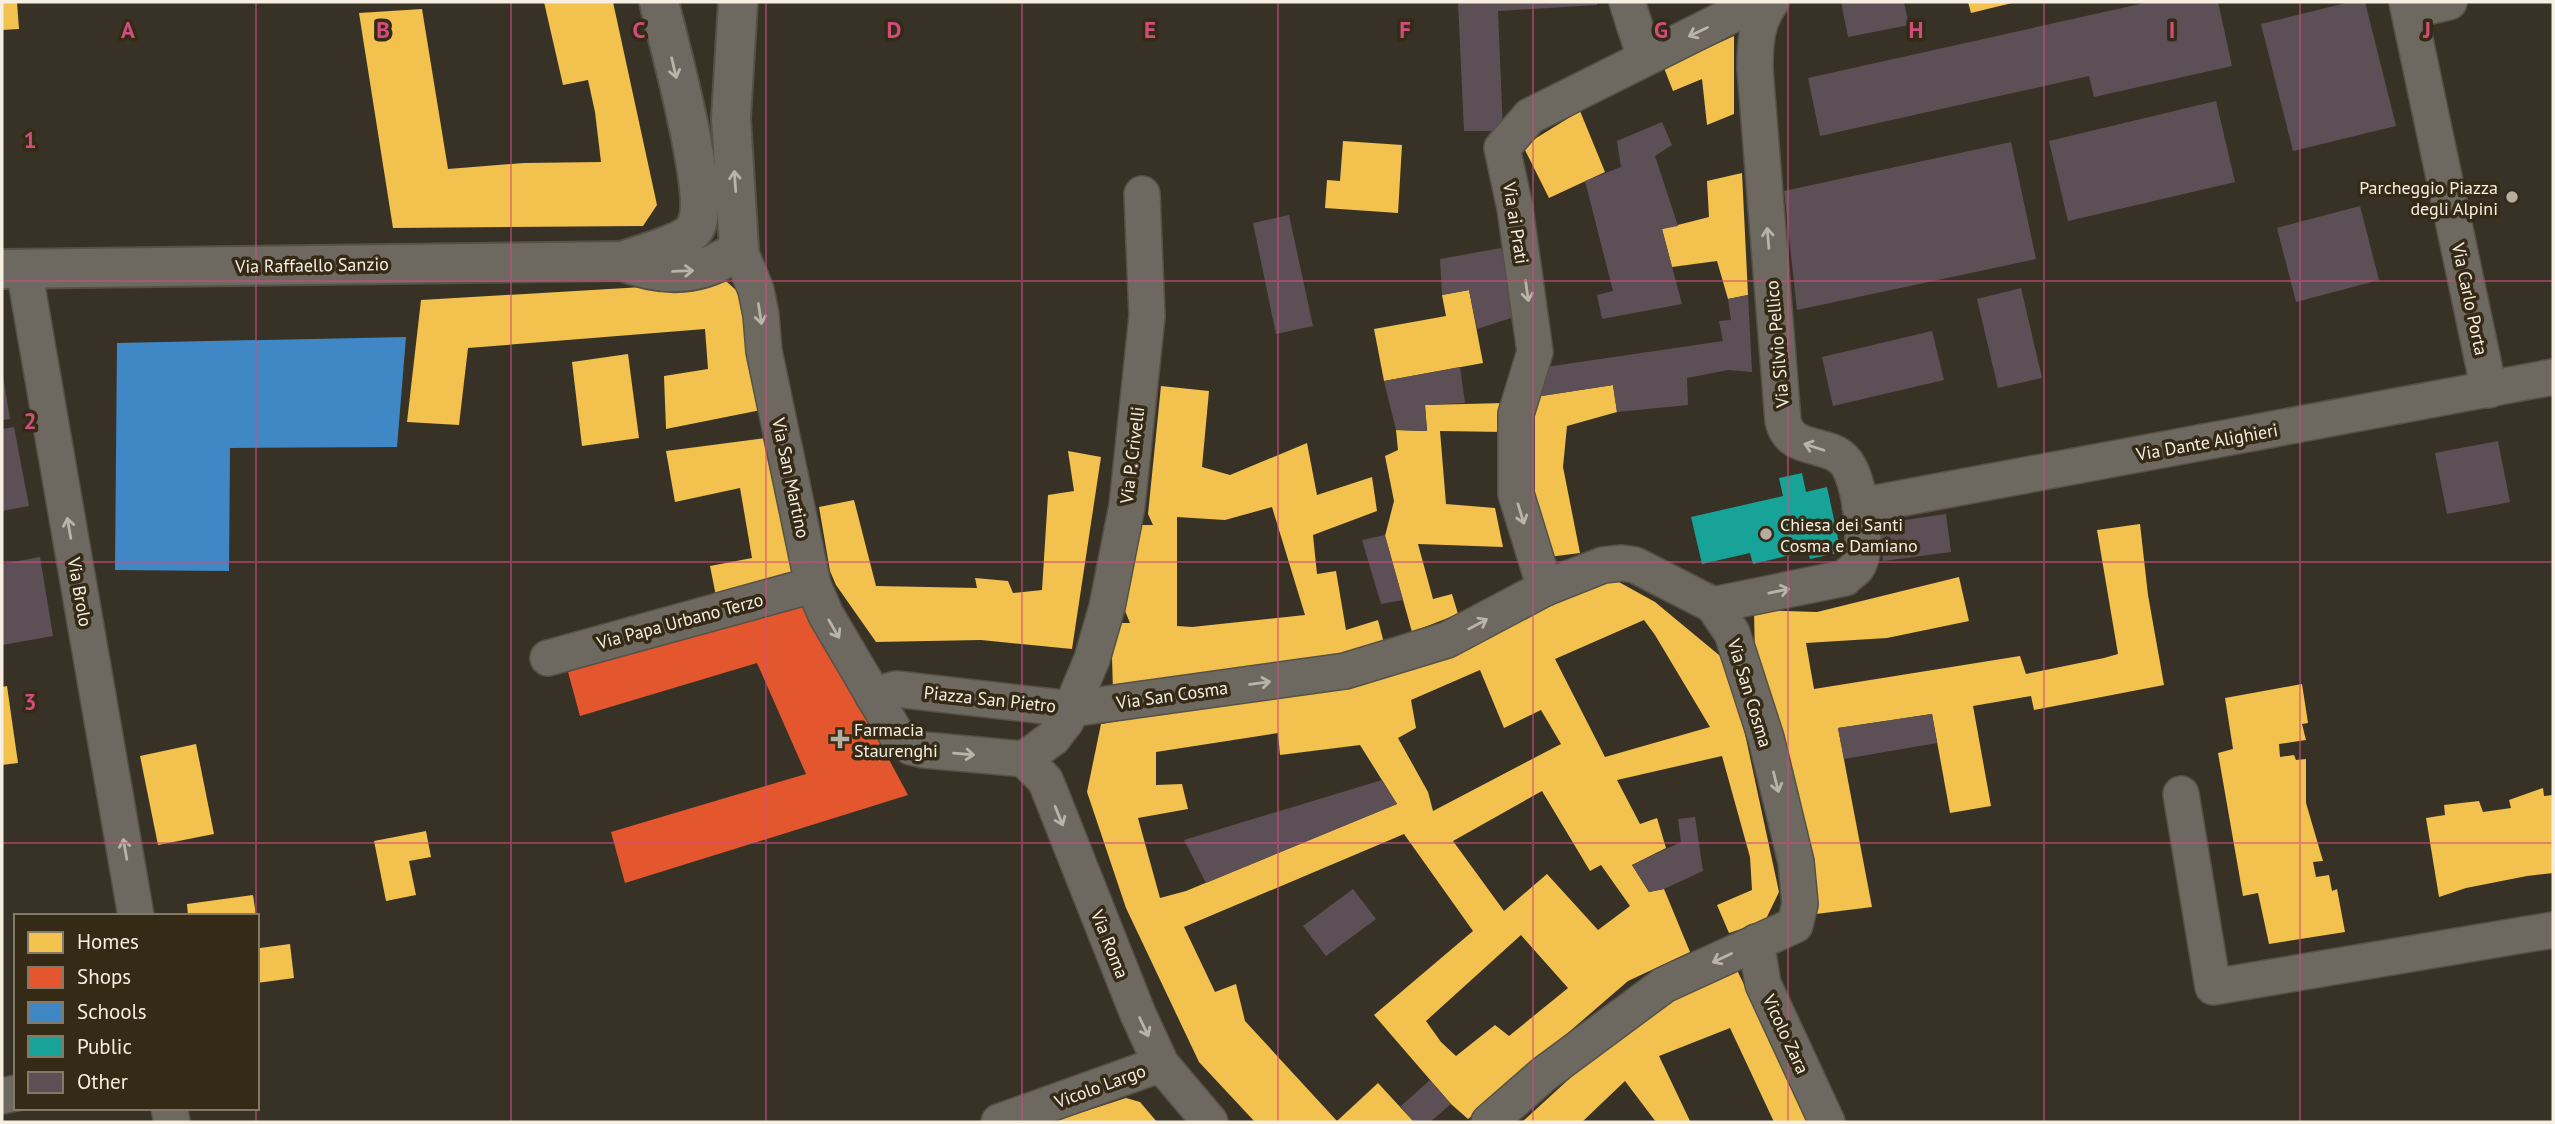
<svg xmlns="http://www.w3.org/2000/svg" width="2555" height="1124" viewBox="0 0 2555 1124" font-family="'PT Sans',sans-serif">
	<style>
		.homes { fill: #f2c14e; fill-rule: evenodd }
		.shops { fill: #e4572e }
		.schools { fill: #3f88c5 }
		.public { fill: #17a398 }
		.building { fill: #5c5056 }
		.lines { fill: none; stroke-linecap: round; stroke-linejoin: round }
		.minor-casing { stroke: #555146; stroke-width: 38 }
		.tertiary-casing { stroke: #555146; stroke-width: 42 }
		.minor { stroke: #6e6960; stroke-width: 35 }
		.tertiary { stroke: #6e6960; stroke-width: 38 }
		.oneway { stroke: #b9b3a8 }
		.grid { fill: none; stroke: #cf4e7d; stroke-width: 2; stroke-opacity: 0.55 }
		.poi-dot { fill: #b4ada0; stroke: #342a15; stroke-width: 2.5 }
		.labels { text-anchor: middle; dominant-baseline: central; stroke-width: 7; stroke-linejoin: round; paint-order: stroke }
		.poi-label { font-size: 18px; fill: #f6efe2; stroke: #342a15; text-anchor: start }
		.street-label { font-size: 18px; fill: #f6efe2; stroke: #342a15 }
		.grid-label { font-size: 23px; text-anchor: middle; font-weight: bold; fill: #cf4e7d; stroke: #342a15; stroke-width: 7; stroke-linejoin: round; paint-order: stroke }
	</style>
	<rect width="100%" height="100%" fill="#383226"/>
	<g class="homes">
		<path d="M 2,2 L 17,2 L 19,29 L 2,30 Z"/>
		<path d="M 544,2 L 613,2 L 657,205 L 643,226 L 393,228 L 359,13 L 422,9 L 448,169 L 524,163 L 601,162 L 595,112 L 588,80 L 563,85 Z"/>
		<path d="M 1968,2 L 2012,2 L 2012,3 L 1971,13 Z"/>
		<path d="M 1734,36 L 1734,114 L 1707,125 L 1702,79 L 1673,91 L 1664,68 Z"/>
		<path d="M 1580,111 L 1605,172 L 1549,198 L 1523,146 Z"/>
		<path d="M 1343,141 L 1402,145 L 1398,213 L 1325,208 L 1327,180 L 1340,181 Z"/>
		<path d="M 1742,173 L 1748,295 L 1728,299 L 1717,261 L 1672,267 L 1662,229 L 1709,217 L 1707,181 Z"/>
		<path d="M 727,282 L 737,291 L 750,349 L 761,410 L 666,429 L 664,376 L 708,369 L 705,329 L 468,348 L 459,425 L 407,422 L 421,300 Z"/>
		<path d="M 1469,290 L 1483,363 L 1384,381 L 1374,329 L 1446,316 L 1442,295 Z"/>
		<path d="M 628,354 L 639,438 L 582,446 L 572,362 Z"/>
		<path d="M 1613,385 L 1617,412 L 1567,426 L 1563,467 L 1580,553 L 1541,558 L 1520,486 L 1535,397 Z"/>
		<path d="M 1161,386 L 1209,391 L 1202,467 L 1230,475 L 1307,443 L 1317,495 L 1372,477 L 1377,511 L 1313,535 L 1317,574 L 1336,571 L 1346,630 L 1378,620 L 1385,647 L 1113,691 L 1111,623 L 1130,623 L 1125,611 L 1129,525 L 1153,525 L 1148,514 ZM 1272,507 L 1305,615 L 1192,627 L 1177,626 L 1177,517 L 1225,520 Z"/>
		<path d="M 1505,403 L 1505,432 L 1440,431 L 1446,504 L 1495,508 L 1503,547 L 1418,544 L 1433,599 L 1452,594 L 1458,614 L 1412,632 L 1385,536 L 1394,501 L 1385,456 L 1398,450 L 1396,430 L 1427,431 L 1425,405 Z"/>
		<path d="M 766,438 L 794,577 L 716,596 L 710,566 L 752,558 L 740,488 L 675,502 L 666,451 Z"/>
		<path d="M 1068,451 L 1101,457 L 1072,649 L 981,640 L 876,642 L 836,585 L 830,571 L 819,507 L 854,500 L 876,586 L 977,588 L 975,578 L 1008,581 L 1013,593 L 1042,590 L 1048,495 L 1074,491 Z"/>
		<path d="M 2140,524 L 2148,595 L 2164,685 L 2034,710 L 2031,696 L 1973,706 L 1991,806 L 1950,813 L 1932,714 L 1838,728 L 1872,907 L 1816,914 L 1779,742 L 1755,658 L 1754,610 L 1817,612 L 1959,577 L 1969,621 L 1887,638 L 1806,643 L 1814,689 L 2020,656 L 2026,674 L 2104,658 L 2118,654 L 2097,530 Z"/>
		<path d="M 1593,579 L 1617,581 L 1655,602 L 1725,660 L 1742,720 L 1779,892 L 1765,921 L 1729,933 L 1717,905 L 1752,890 L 1750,857 L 1722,756 L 1617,780 L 1640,824 L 1657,818 L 1666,848 L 1632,865 L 1649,892 L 1664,889 L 1690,952 L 1628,981 L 1468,1119 L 1451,1104 L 1374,1015 L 1473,931 L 1404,834 L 1184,927 L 1215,992 L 1236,984 L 1245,1021 L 1337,1121 L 1378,1083 L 1414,1122 L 1255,1122 L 1199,1062 L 1126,908 L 1087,792 L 1101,724 L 1273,695 ZM 1644,620 L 1655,635 L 1710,727 L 1605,757 L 1555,659 ZM 1480,670 L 1504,728 L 1541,710 L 1561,744 L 1433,811 L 1428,792 L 1398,738 L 1416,728 L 1411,700 ZM 1278,733 L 1280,755 L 1360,745 L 1397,804 L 1186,891 L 1160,898 L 1138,818 L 1188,809 L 1182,784 L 1156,785 L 1156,752 ZM 1542,791 L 1590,871 L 1601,865 L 1630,906 L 1598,930 L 1547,874 L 1504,911 L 1453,841 ZM 1521,935 L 1568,988 L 1509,1036 L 1495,1025 L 1456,1056 L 1441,1042 L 1426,1021 Z"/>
		<path d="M 2302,684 L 2308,723 L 2302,724 L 2306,740 L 2279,744 L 2280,757 L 2294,755 L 2296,760 L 2306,759 L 2306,803 L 2323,861 L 2313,862 L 2316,877 L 2329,875 L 2332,891 L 2337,889 L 2345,932 L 2269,944 L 2258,893 L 2243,896 L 2218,753 L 2233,749 L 2225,698 Z"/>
		<path d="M 7,686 L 18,763 L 2,765 L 2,687 Z"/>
		<path d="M 196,744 L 214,834 L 158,845 L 140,756 Z"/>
		<path d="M 2543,788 L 2544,796 L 2553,795 L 2553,873 L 2527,876 L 2466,888 L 2439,897 L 2426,818 L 2445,815 L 2444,805 L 2479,801 L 2483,812 L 2511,808 L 2509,800 Z"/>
		<path d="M 426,831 L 431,857 L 409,861 L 416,895 L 386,901 L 374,841 Z"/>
		<path d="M 253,895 L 256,916 L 188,916 L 187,904 Z"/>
		<path d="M 257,940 L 260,948 L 290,944 L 294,978 L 257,983 Z"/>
		<path d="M 1737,970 L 1810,1122 L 1774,1122 L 1730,1028 L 1659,1056 L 1690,1121 L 1656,1122 L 1625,1081 L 1582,1122 L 1522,1122 L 1603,1048 L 1677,999 Z"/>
		<path d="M 1126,1098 L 1140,1102 L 1157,1122 L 1052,1122 Z"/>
	</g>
	<path class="shops" d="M 805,603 L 908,795 L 625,883 L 611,832 L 806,774 L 757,663 L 580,716 L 568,672 Z"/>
	<path class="schools" d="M 406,337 L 397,447 L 230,448 L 229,571 L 115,570 L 117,343 Z"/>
	<path class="public" d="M 1802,473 L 1806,492 L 1827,487 L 1841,552 L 1810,559 L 1808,551 L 1753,564 L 1750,553 L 1702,564 L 1691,517 L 1783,496 L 1779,478 Z"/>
	<g class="building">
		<path d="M 1458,2 L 1597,2 L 1597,5 L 1498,11 L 1503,131 L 1464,131 Z"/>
		<path d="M 1841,2 L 1904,2 L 1909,25 L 1848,37 Z"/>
		<path d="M 2149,2 L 2218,2 L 2232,66 L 2094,97 L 2089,76 L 1820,136 L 1808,78 Z"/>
		<path d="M 2350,2 L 2365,2 L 2396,126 L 2293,151 L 2261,24 Z"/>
		<path d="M 2216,101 L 2235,182 L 2068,221 L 2049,141 Z"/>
		<path d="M 1662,122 L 1672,145 L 1655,156 L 1678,226 L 1662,229 L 1682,304 L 1602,319 L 1597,295 L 1613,291 L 1585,181 L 1621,167 L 1617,141 Z"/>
		<path d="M 2011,142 L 2036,259 L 1797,310 L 1784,191 Z"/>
		<path d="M 2360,206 L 2379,280 L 2296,302 L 2277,228 Z"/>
		<path d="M 1289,215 L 1313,326 L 1276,334 L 1253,223 Z"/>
		<path d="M 1501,248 L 1517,316 L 1477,329 L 1469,290 L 1442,295 L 1440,259 Z"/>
		<path d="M 2021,288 L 2042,378 L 1998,388 L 1977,299 Z"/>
		<path d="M 1748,295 L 1752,372 L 1728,370 L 1687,378 L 1688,405 L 1617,412 L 1613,385 L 1535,397 L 1539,368 L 1723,341 L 1719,321 L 1731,320 L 1728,299 Z"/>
		<path d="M 1932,331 L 1944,380 L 1833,406 L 1822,357 Z"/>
		<path d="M 1460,367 L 1465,403 L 1425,405 L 1427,431 L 1396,430 L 1384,381 Z"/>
		<path d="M 2,370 L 10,419 L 2,420 Z"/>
		<path d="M 14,427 L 29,506 L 2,511 L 2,429 Z"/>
		<path d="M 2498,441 L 2510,502 L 2447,514 L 2435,453 Z"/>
		<path d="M 1946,514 L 1951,552 L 1883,561 L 1878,524 Z"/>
		<path d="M 1385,535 L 1403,600 L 1381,604 L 1362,540 Z"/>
		<path d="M 40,557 L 53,636 L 2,645 L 2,564 Z"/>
		<path d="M 1932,714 L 1937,743 L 1844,759 L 1838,728 Z"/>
		<path d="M 1382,780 L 1397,804 L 1206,883 L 1184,840 Z"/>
		<path d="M 1695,817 L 1703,871 L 1664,889 L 1649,892 L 1632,865 L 1681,842 L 1678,819 Z"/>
		<path d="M 1353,889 L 1376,919 L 1326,956 L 1303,926 Z"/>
		<path d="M 1430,1080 L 1451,1104 L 1430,1122 L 1414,1122 L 1400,1107 Z"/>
	</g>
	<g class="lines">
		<defs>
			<g id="minor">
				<path d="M 1627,2 L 1645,58"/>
				<path d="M 2407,2 L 2489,390"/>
				<path d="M 2409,11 L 2449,2"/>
				<path d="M 739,249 L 756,290 L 761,315 L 764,351 L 813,585 L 826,615 L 899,739 L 911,747 L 924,750 L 1024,759 L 1053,738 L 1066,721 L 1092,659 L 1107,607 L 1127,506 L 1147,316 L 1142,194"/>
				<path d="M 24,269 L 136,916"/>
				<path d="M 1860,506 L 2553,377"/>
				<path d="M 1545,588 L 1516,494 L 1516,414 L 1535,352 L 1515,208 L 1502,148 L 1530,116 L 1734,14 L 1762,14"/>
				<path d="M 1713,605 L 1845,578 C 1848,574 1854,571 1857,567 C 1870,548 1860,476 1844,460 C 1826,441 1790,453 1783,421 L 1755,69 C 1755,44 1756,22 1771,2"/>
				<path d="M 548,658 L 813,585"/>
				<path d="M 873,696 L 896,689 L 1071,709 L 1345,671 L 1447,640 L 1545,588 L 1603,565 L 1622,563 L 1635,565 L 1713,605 L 1732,633 L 1766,738 L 1796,862 L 1800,904 L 1795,925 L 1664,985 L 1544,1074 L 1489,1122"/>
				<path d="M 1024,759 L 1045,780 L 1048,787 L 1138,1014 L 1161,1064 L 1210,1122"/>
				<path d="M 2181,794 L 2213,987 L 2553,930"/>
				<path d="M 1756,942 L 1763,984 L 1827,1122"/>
				<path d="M 2,1096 L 16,1093"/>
				<path d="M 169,1108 L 172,1122"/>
				<path d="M 999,1122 L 1161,1064"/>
			</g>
			<g id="tertiary">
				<path d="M 738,2 L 731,118 L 739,249"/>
				<path d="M 622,261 C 665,278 702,277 739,249"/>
				<path d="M 2,269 L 622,261 C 639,255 686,243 695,228 C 713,199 668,41 659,2"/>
			</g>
		</defs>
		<use href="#minor" class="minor-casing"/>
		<use href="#tertiary" class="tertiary-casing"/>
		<use href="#minor" class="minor"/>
		<use href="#tertiary" class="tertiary"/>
	</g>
	<defs><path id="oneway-shaft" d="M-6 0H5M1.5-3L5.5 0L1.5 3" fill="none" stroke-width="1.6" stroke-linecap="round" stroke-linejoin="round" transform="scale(1.75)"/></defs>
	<g class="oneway">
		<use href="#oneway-shaft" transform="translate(1698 32) rotate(154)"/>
		<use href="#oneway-shaft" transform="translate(674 68) rotate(77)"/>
		<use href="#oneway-shaft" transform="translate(735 181) rotate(-94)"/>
		<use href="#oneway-shaft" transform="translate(1768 238) rotate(-95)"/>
		<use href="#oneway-shaft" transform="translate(683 271) rotate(-2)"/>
		<use href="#oneway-shaft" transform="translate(1527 291) rotate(82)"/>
		<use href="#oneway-shaft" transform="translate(760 314) rotate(81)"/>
		<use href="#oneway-shaft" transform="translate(1814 447) rotate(-162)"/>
		<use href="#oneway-shaft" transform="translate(1521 514) rotate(73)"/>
		<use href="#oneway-shaft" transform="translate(69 528) rotate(-100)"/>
		<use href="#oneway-shaft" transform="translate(1779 591) rotate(-12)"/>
		<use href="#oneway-shaft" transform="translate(1478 624) rotate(-28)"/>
		<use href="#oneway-shaft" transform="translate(834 629) rotate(60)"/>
		<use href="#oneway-shaft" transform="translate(1260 683) rotate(-8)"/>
		<use href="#oneway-shaft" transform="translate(964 754) rotate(5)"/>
		<use href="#oneway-shaft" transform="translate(1776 782) rotate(76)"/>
		<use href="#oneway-shaft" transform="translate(1059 816) rotate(68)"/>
		<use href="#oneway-shaft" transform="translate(125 849) rotate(-100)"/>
		<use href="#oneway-shaft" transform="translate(1722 958) rotate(155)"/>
		<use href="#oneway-shaft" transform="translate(1144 1027) rotate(65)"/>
	</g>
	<path class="grid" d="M 256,2 L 256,916M 511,2 L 511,1122M 766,2 L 766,1122M 1022,2 L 1022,1122M 1278,2 L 1278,1122M 1533,2 L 1533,1122M 1788,2 L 1788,1122M 2044,2 L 2044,1122M 2300,2 L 2300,1122M 2,281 L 2553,281M 2,562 L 2553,562M 2,843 L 2553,843M 256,1108 L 256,1122"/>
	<g class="poi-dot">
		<circle cx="2512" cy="197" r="7"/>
		<circle cx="1766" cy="534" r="7"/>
		<path d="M836.5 728.5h7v7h7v7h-7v7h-7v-7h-7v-7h7z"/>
	</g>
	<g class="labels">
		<g class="poi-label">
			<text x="2498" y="187" text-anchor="end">Parcheggio Piazza<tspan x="2498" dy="21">degli Alpini</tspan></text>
			<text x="1780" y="524">Chiesa dei Santi<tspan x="1780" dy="21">Cosma e Damiano</tspan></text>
			<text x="854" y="729">Farmacia<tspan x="854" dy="21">Staurenghi</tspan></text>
		</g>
		<g class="street-label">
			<text transform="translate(1516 223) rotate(81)">Via ai Prati</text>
			<text transform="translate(312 265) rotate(-1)">Via Raffaello Sanzio</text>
			<text transform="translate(2470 299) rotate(78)">Via Carlo Porta</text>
			<text transform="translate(1777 344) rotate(-95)">Via Silvio Pellico</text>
			<text transform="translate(2207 442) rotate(-10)">Via Dante Alighieri</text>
			<text transform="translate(1132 455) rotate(-83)">Via P. Crivelli</text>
			<text transform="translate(791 478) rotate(78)">Via San Martino</text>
			<text transform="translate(80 592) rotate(80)">Via Brolo</text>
			<text transform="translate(680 621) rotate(-15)">Via Papa Urbano Terzo</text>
			<text transform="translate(1750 693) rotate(73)">Via San Cosma</text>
			<text transform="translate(1172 695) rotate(-8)">Via San Cosma</text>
			<text transform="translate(990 699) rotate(6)">Piazza San Pietro</text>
			<text transform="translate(1110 944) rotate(68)">Via Roma</text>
			<text transform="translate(1786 1034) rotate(65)">Vicolo Zara</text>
			<text transform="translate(1100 1086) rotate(-20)">Vicolo Largo</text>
		</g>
	</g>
	<g class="grid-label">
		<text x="128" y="38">A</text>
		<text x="383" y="38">B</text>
		<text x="639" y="38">C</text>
		<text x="894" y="38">D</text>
		<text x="1150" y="38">E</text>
		<text x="1405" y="38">F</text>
		<text x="1661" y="38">G</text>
		<text x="1916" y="38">H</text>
		<text x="2172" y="38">I</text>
		<text x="2427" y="38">J</text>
		<text x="30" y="148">1</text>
		<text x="30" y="429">2</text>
		<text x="30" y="710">3</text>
	</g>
	<rect width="2555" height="1124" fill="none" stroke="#f6efe2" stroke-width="7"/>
	<rect x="14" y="914" width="245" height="196" fill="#342a15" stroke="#827967" stroke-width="2"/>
	<rect x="28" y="932" width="35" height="21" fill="#f2c14e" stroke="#827967" stroke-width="2"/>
	<text x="77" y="949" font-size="21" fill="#f6efe2">Homes</text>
	<rect x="28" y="967" width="35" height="21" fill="#e4572e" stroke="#827967" stroke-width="2"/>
	<text x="77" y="984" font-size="21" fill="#f6efe2">Shops</text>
	<rect x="28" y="1002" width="35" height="21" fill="#3f88c5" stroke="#827967" stroke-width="2"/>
	<text x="77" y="1019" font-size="21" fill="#f6efe2">Schools</text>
	<rect x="28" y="1036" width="35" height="21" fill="#17a398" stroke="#827967" stroke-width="2"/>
	<text x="77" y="1054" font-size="21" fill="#f6efe2">Public</text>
	<rect x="28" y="1072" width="35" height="21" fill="#5c5056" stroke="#827967" stroke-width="2"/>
	<text x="77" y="1089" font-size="21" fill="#f6efe2">Other</text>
</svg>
